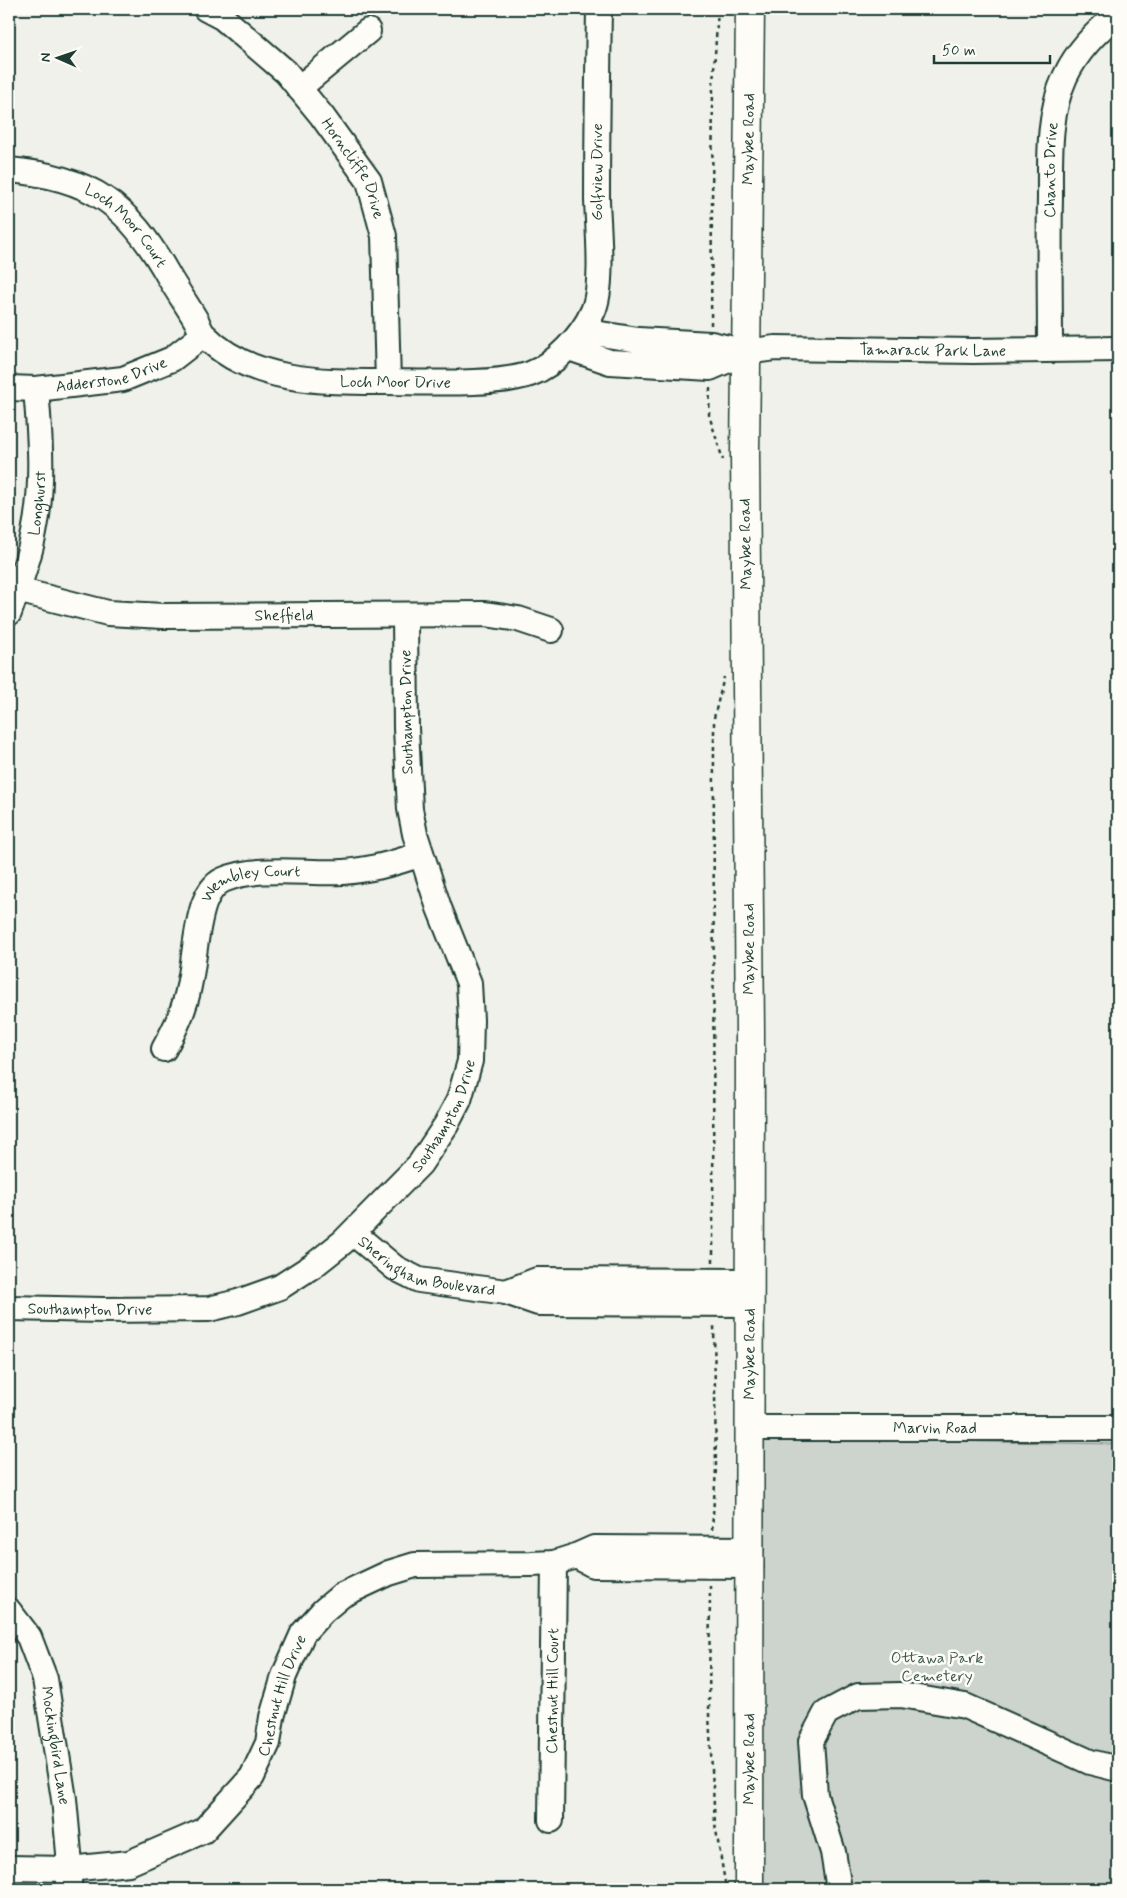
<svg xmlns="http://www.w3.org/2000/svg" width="1127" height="1898" viewBox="0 0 1127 1898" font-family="Mynerve,sans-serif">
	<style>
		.green { fill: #cdd3cd; stroke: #768880 }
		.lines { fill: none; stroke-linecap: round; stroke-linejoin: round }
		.minor-casing { stroke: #1f3d34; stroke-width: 28 }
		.major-casing { stroke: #1f3d34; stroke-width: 31 }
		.path { stroke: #1f3d34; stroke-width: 2.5; stroke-dasharray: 4 4; stroke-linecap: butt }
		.minor { stroke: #fdfcf7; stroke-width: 24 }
		.major { stroke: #fdfcf7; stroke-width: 28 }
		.labels { text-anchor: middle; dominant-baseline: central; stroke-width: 5; stroke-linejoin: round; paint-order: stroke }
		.street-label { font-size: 16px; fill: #1f3d34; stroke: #fdfcf7 }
		.park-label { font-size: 16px; fill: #425b53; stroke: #fdfcf7 }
	</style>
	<rect width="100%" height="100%" fill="#f0f1eb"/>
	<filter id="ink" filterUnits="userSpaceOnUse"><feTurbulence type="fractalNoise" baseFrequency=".02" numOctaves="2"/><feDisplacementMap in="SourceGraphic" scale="10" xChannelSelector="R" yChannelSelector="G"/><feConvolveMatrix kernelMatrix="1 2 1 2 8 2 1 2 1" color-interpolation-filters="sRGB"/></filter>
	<g filter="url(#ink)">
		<path class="green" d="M 757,1438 L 1118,1444 L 1118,1889 L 756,1889 Z"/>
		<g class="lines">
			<defs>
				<g id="minor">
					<path id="s1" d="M 206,9 L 223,18 L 286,72 L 322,116 L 369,181 L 384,236 L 388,382"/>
					<path d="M 299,88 L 368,31"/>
					<path id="s2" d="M 9,170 C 91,177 128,204 168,275 C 177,291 188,306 197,322 C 199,327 201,332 204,335 C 250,383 324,382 385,382 C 424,382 495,386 530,374 C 555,365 583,335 593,311 C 604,286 598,229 597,200 C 597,137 598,73 599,9"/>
					<path d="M 569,348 L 610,362 L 710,368 L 747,352 L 711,344 L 638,340 L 582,331"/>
					<path id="s3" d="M 1050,349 C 1050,299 1049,248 1050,197 C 1050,158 1048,114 1065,77 C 1077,51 1096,32 1118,14"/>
					<path id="s4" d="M 747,352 L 775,348 L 973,351 L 1118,349"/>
					<path id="s5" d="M 9,388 L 36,389 L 123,379 L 172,359 L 203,335"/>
					<path id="s6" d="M 17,590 L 108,613 L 163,616 L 485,614 L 518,619 L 551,630"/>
					<path id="s7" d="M 9,613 C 18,587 29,560 34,533 C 44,486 40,436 36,389"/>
					<path id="s8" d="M 164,1049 C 175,1029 185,1009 189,986 C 195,958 195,930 204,904 C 207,895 214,884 223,880 C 256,865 307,874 343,872 C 370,870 396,863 421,854"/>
					<path id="s9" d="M 353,1233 L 395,1268 L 419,1280 L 506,1292"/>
					<path d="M 749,1281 L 537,1280 L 506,1292 L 538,1303 L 750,1304"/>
					<path id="s10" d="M 9,1308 L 103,1310 L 209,1309 L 238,1302 L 280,1287 L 314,1265 L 343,1242 L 420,1164 L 446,1125 L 459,1100 L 470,1061 L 471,1020 L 469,983 L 439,908 L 415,834 L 410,809 L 406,728 L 405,615"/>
					<path id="s11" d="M 751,1428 L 1118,1428"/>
					<path d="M 751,1566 L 593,1565 L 576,1556 L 594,1548 L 751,1549"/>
					<path id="s12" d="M 9,1611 L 29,1637 L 45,1679 L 64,1799 L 69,1853 L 69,1889"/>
					<path id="s13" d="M 551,1820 L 554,1563"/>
					<path id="s14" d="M 9,1868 L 69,1869 L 129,1863 L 203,1831 L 252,1777 L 268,1743 L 272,1717 L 284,1676 L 303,1633 L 323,1611 L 342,1595 L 389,1573 L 415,1565 L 531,1564 L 554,1563 L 576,1556"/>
					<path d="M 839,1889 L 833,1852 L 815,1795 L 811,1741 L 826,1713 L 858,1696 L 901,1695 L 965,1706 L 1090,1762 L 1118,1769"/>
				</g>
				<g id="major">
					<path id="s15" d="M 749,1889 L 750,1031 L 745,453 L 750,9"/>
				</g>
			</defs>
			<use href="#minor" class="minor-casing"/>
			<use href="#major" class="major-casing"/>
			<g class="path">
				<path d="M 711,325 L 713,84 L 718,9"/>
				<path d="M 710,388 L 709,415 L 723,460"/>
				<path d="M 713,1262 L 714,718 L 724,677"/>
				<path d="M 712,1530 L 716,1469 L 714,1323"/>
				<path d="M 710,1585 L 709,1715 L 715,1824 L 726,1888"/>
			</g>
			<use href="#minor" class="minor"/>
			<use href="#major" class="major"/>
		</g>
	</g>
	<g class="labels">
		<g class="street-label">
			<text stroke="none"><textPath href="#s15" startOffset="1750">Maybee Road</textPath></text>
			<text stroke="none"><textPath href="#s1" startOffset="221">Horncliffe Drive</textPath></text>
			<text stroke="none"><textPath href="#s3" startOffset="179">Chanto Drive</textPath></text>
			<text transform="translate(597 172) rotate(-90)">Golfview Drive</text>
			<text stroke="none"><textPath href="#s2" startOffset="135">Loch Moor Court</textPath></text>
			<text stroke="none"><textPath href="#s4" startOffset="186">Tamarack Park Lane</textPath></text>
			<text stroke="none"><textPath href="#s5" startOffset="104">Adderstone Drive</textPath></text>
			<text stroke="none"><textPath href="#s2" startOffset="474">Loch Moor Drive</textPath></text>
			<text stroke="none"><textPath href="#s7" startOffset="114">Longhurst</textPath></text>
			<text transform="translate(746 544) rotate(-91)">Maybee Road</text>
			<text stroke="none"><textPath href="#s6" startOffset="270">Sheffield</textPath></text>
			<text transform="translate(407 712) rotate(-91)">Southampton Drive</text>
			<text stroke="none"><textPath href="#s8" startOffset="208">Wembley Court</textPath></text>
			<text transform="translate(749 949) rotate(-90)">Maybee Road</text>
			<text stroke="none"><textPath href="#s10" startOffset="516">Southampton Drive</textPath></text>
			<text stroke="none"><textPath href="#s9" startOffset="84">Sheringham Boulevard</textPath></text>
			<text stroke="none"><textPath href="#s10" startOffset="81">Southampton Drive</textPath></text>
			<text stroke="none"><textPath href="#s15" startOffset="535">Maybee Road</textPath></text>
			<text stroke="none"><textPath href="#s11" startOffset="184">Marvin Road</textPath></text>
			<text stroke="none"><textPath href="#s13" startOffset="129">Chestnut Hill Court</textPath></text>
			<text stroke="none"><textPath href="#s14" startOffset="361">Chestnut Hill Drive</textPath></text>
			<text stroke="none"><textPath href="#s12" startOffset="145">Mockingbird Lane</textPath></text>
			<text stroke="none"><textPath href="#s15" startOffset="130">Maybee Road</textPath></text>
		</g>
		<g class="park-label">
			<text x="937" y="1658">Ottawa Park<tspan x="937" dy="18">Cemetery</tspan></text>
		</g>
	</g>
	<rect width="1127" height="1898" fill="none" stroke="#fdfcf7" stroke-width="30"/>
	<rect x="15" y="15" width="1097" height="1868" fill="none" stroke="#1f3d34" stroke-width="2" filter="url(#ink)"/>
	<g transform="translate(58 58) rotate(272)" stroke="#fdfcf7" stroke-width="4" paint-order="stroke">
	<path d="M0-4L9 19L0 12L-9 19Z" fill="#1f3d34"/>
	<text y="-8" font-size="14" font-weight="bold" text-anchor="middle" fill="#1f3d34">N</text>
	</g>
	<path d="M934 55v8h116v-8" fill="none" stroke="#1f3d34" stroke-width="2.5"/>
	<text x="942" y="55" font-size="15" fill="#1f3d34" stroke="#fdfcf7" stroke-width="4" paint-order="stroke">50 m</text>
</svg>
